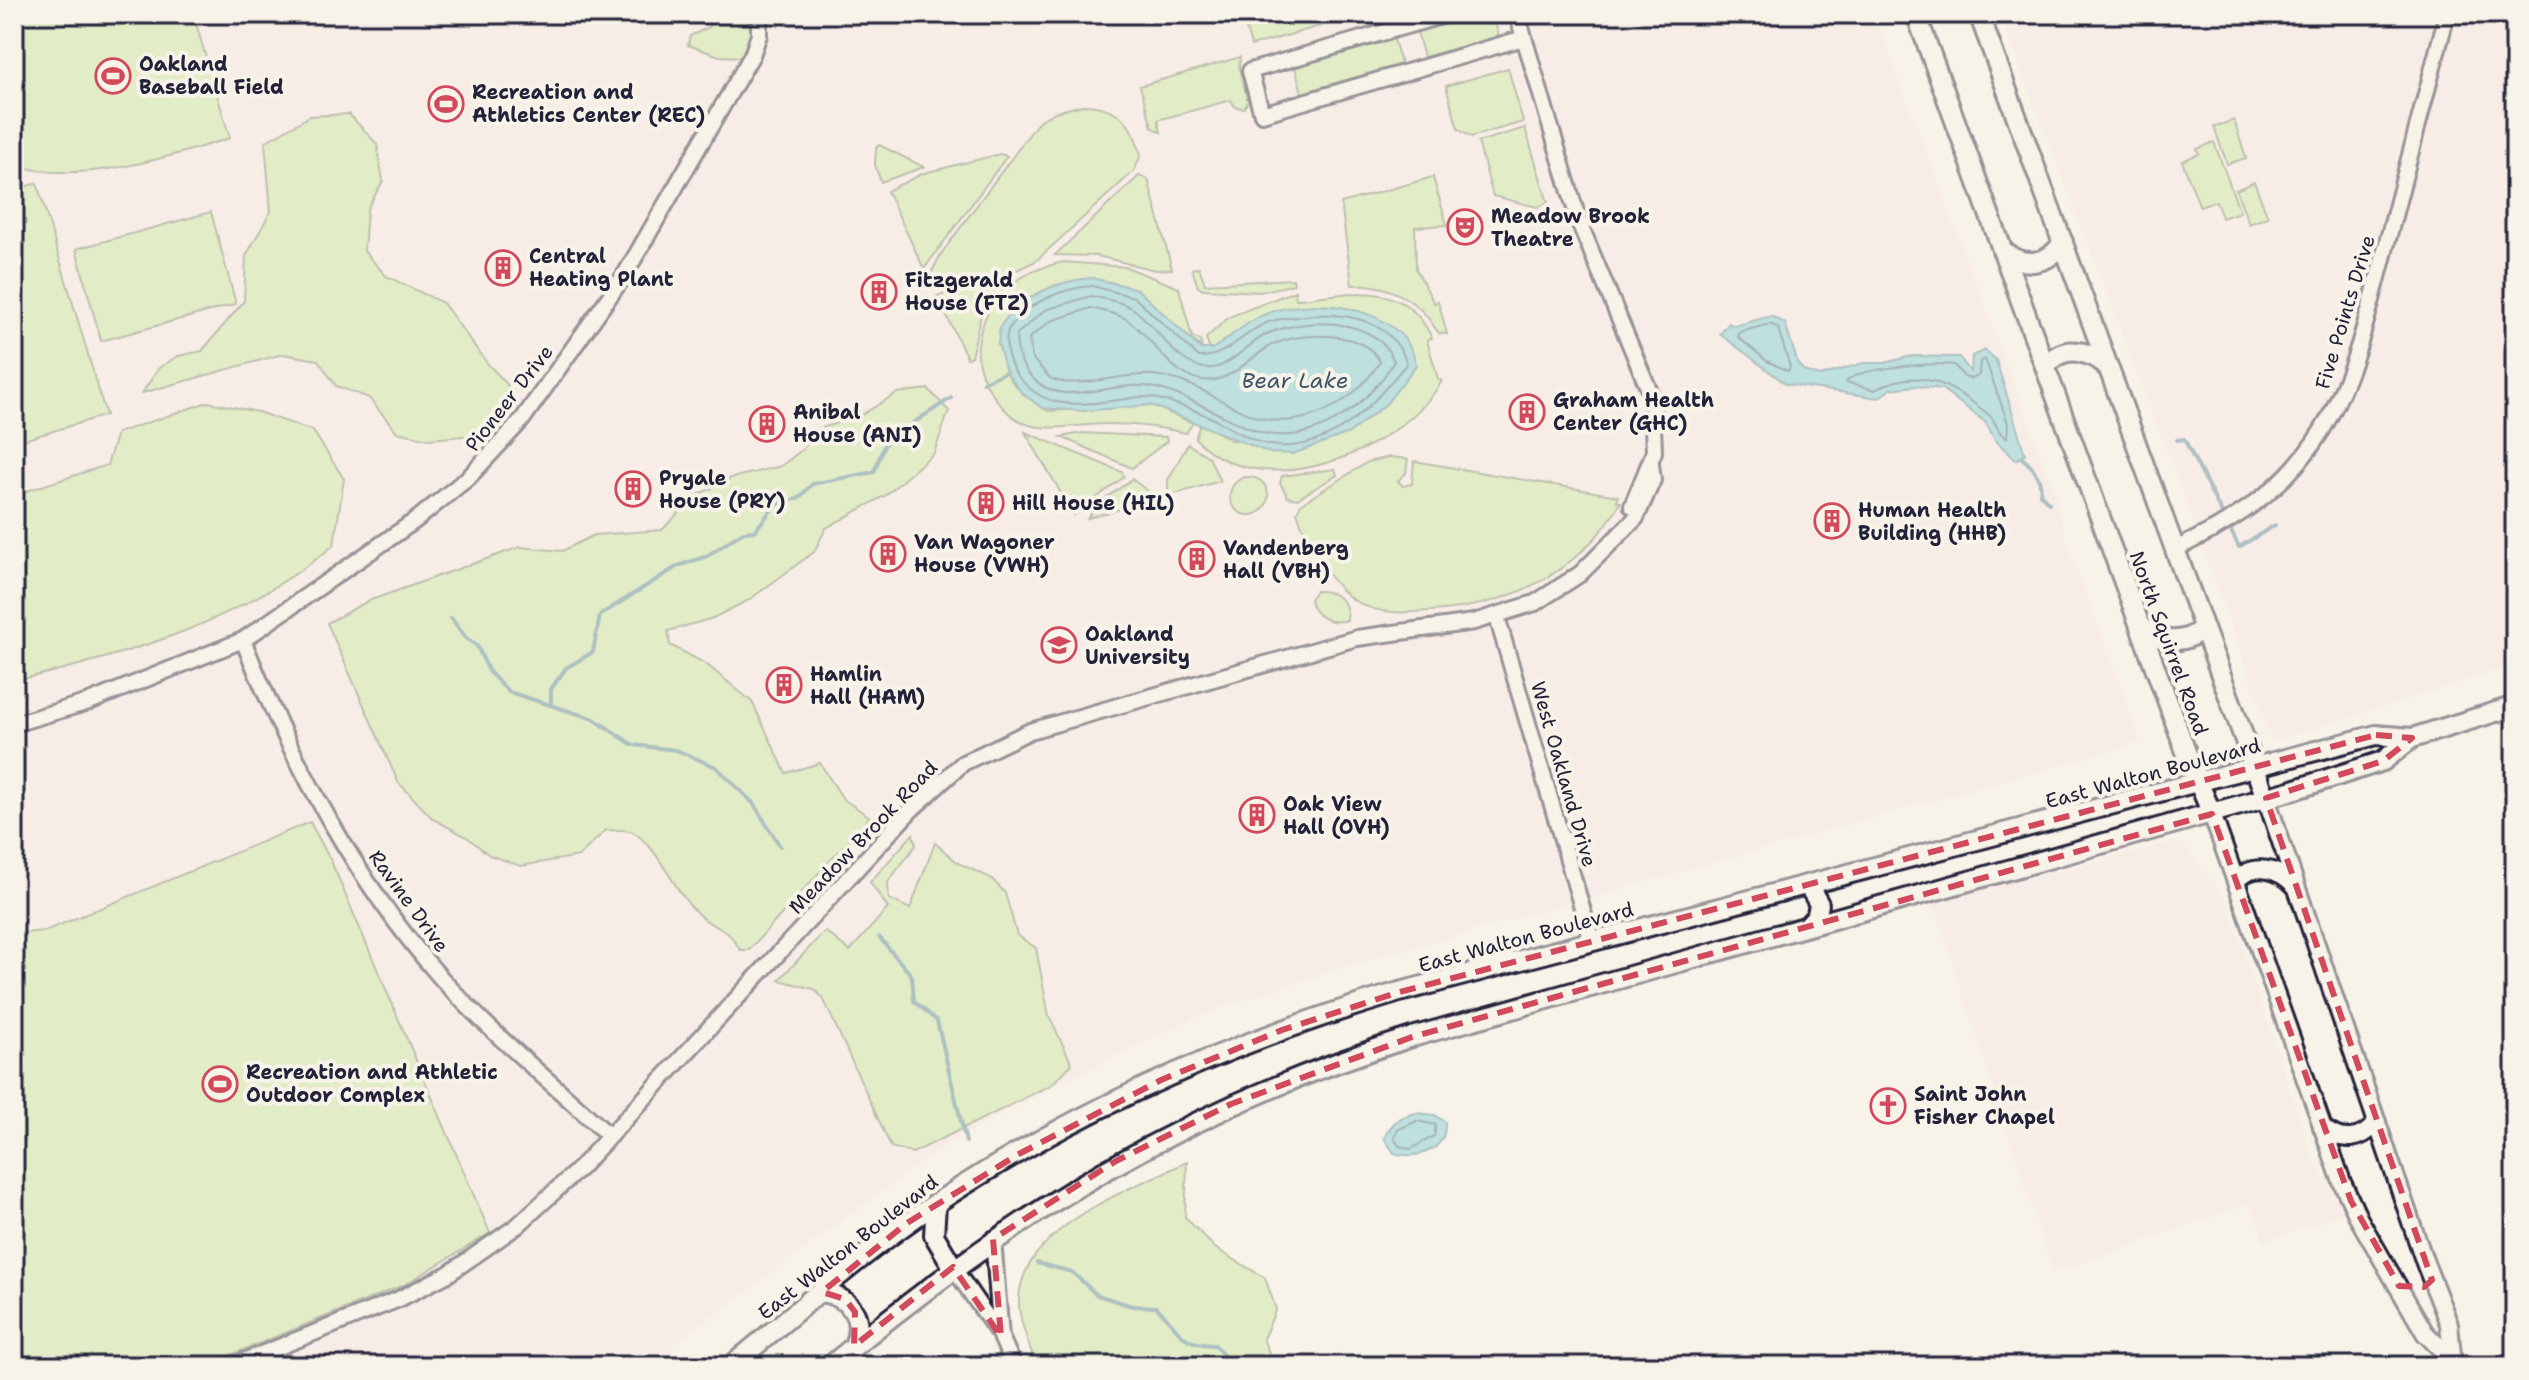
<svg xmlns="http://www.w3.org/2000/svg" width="2529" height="1380" viewBox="0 0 2529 1380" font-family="'Shantell Sans',sans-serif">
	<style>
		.built { fill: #f9e5e5 }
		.green { fill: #c8e59d; stroke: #75846c; stroke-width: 2 }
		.water { fill: #79c9d3; stroke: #568696; stroke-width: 2 }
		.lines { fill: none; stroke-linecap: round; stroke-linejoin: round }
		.shore { stroke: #456578; stroke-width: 2 }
		.stream { stroke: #568696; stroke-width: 4 }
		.minor-casing { stroke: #22223b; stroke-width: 20 }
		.tertiary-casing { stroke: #22223b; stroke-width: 22 }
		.secondary-casing { stroke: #22223b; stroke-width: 24 }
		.minor { stroke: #f7f3e8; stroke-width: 14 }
		.tertiary { stroke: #f7f3e8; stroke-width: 16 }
		.secondary { stroke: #f7f3e8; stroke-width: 18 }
		.marked { fill: none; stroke: #d1495b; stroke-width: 6; stroke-dasharray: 16 10; stroke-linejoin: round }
		.labels { text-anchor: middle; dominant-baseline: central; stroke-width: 8; stroke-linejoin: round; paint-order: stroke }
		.poi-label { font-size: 20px; font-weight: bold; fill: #22223b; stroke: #f7f3e8; text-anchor: start }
		.street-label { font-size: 20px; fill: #22223b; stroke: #f7f3e8 }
		.water-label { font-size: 22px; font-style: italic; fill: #3c5469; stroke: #f7f3e8 }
	</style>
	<rect width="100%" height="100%" fill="#f7f3e8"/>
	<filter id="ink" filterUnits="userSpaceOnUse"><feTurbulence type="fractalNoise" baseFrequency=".0125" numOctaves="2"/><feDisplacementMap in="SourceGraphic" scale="16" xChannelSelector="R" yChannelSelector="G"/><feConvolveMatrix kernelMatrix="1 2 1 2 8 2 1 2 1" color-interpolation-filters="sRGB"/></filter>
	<g filter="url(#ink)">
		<g class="built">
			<path d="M 14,14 L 1874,14 L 2055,493 L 2068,547 L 2141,742 L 1331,971 L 1195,1017 L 1066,1080 L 945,1145 L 671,1346 L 676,1366 L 14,1366 Z"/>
			<path d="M 2000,14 L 2515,14 L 2515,665 L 2273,742 L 2179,483 Z"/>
			<path d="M 2180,841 L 2226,898 L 2314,1163 L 2348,1212 L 2264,1242 L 2251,1203 L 2053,1273 L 1933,901 Z"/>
		</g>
		<g class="green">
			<path d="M 14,14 L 193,14 L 230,138 C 171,157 74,187 14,164 Z"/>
			<path d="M 711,14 L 750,14 L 750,36 L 741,57 L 719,56 L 688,45 L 690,36 L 709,27 Z"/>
			<path d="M 1242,14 L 1332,14 L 1334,22 L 1251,46 Z"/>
			<path d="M 1480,14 L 1492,14 L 1499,36 L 1424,57 L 1417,32 Z"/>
			<path d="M 1394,39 L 1401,64 L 1302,93 L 1295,67 Z"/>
			<path d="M 1240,57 L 1239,68 L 1248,101 L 1244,108 L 1235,107 L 1231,100 L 1158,120 L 1161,132 L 1152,127 L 1140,86 Z"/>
			<path d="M 1508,68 L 1523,122 L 1471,137 L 1458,129 L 1446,86 Z"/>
			<path d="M 1083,105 C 1119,106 1132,122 1141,155 L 1134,171 L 1036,261 L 1019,269 L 933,290 L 930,275 L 941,254 L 1039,121 L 1055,112 Z"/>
			<path d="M 349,114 L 377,144 L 383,181 L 367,209 L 364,251 L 386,276 L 443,303 L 487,363 L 508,385 L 500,409 L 474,435 L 429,439 L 397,432 L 369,398 L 336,386 L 318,360 L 283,354 L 142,393 L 159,368 L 178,356 L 202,351 L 244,301 L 246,256 L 271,211 L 265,142 L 310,116 Z"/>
			<path d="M 2234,120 L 2246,158 L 2227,164 L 2214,127 Z"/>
			<path d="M 1525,128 L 1548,203 L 1537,207 L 1493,196 L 1478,142 Z"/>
			<path d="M 2214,142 L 2240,212 L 2222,218 L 2216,201 L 2200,207 L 2182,161 L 2199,154 L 2197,149 Z"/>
			<path d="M 879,145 L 924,167 L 881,182 L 875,165 L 876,148 Z"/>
			<path d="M 1000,154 L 1007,156 L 924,269 L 887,191 L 924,173 Z"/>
			<path d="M 1139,176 L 1148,179 L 1172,269 L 1155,270 L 1097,256 L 1055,255 Z"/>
			<path d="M 1433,177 L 1447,225 L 1415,227 L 1416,269 L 1434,303 L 1438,301 L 1447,334 L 1439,333 C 1433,326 1429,318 1423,312 C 1405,293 1377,283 1352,285 L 1341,203 Z"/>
			<path d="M 2254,182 L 2268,217 L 2249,224 L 2236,190 Z"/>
			<path d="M 37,183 L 106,415 L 14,443 L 14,190 Z"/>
			<path d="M 211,212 L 236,304 L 101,341 L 76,249 Z"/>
			<path d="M 1064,262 L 1126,267 L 1179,288 L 1192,337 L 1200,340 L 1202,348 L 1126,286 L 1092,278 L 1056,285 L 1023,303 L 998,343 L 1010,379 L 1022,393 L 1048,411 L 1151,405 L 1193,423 L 1186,433 C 1160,427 1134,424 1107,424 C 1053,425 1022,443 989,389 C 976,368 974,347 984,321 C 998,285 1029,269 1064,262 Z"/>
			<path d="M 1199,267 L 1205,284 L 1293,279 L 1294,284 L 1260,292 L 1204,289 L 1198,287 L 1192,269 Z"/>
			<path d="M 1000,280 L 1001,284 L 981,315 L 971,357 L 967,358 L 937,296 Z"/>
			<path d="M 1295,291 L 1296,299 C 1347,295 1401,277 1430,334 L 1432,338 L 1427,340 L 1438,379 L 1442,381 C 1400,452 1261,509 1195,438 L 1201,422 L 1231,440 L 1349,433 L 1386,404 L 1416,365 C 1415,357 1410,351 1405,343 C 1375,301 1308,298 1262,317 C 1242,324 1228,341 1210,350 L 1206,338 L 1229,317 Z"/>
			<path d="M 928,389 L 949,411 L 934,453 L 886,495 L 826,528 L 814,552 L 749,600 L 713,618 L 668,631 L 670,645 L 706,664 L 752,702 L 786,773 L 820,763 L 843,799 L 870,817 L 749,950 L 740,950 C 727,924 715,931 698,914 C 674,892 663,854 636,834 C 629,828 616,831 606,830 L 579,856 L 521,866 L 489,855 L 467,837 L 433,819 L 398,782 L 327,623 L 368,601 L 520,547 L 562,551 L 594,535 L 662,530 L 694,497 L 731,478 L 781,466 L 803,449 L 816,430 L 863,414 L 897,393 Z"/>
			<path d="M 208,402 L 258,412 L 313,431 L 344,479 L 334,545 C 243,621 128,655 14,681 L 14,495 L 107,465 L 117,433 Z"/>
			<path d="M 1025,432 L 1122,472 L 1124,477 L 1074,515 Z"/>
			<path d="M 1082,433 L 1166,437 L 1167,441 L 1132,468 L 1061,437 Z"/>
			<path d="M 1188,444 L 1209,457 L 1220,481 L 1168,496 L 1168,480 Z"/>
			<path d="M 1390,457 L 1408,459 L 1406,473 L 1398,481 L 1403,486 L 1412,484 L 1414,461 L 1618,496 L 1617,501 L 1621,502 C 1580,573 1509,607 1429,611 C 1404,613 1380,615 1357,602 C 1329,586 1307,542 1297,512 L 1301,504 L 1368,462 Z"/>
			<path d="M 1335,469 L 1337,475 L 1297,499 L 1288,497 L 1280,483 L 1282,476 Z"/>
			<circle cx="1249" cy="496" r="19"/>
			<path d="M 1132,479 L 1149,492 L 1152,500 L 1088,518 L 1096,506 Z"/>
			<path d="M 1316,591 C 1334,590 1350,601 1347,620 C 1331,625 1313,617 1310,599 Z"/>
			<path d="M 310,822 L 331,861 L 490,1233 L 404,1285 L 203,1366 L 14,1366 L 14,934 L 45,931 Z"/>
			<path d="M 913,834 L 916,845 L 888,882 L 889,899 L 910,909 L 935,843 L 958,863 L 991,878 L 1005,893 L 1017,935 L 1036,948 L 1049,1016 L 1072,1064 L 1051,1085 L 913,1153 L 891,1147 L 823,998 L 814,989 L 779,980 L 825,931 L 850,951 L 888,908 L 870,882 Z"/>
			<path d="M 1187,1162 L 1185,1217 L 1215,1248 L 1265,1278 L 1276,1309 L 1263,1339 L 1275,1366 L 1036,1366 C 1031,1348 1020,1325 1019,1306 C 1015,1229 1131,1189 1187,1162 Z"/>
		</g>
		<g class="water">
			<path d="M 1092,278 L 1137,289 L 1201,349 L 1212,349 C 1228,339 1241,327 1257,318 C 1303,293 1406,303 1416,365 L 1386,404 L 1349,433 L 1293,454 L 1270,453 L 1151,405 L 1084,411 L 1042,408 L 1022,393 L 1006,372 L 998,343 L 1000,327 C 1018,297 1059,280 1092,278 Z"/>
			<path d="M 1771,316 L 1785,323 L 1798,364 L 1804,371 L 1820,376 L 1863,363 L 1884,363 L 1912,356 L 1959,357 L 1971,372 L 1972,356 L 1985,350 L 1996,360 L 2025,454 L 2016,460 L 1995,440 L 1985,422 L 1942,389 L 1915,386 L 1891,389 L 1878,398 L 1786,384 L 1720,334 L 1729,323 L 1734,326 Z"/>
			<path d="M 1417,1113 L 1435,1115 L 1445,1122 C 1447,1151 1416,1160 1394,1153 L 1384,1138 C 1392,1122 1400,1116 1417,1113 Z"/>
		</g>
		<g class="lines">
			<g class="shore">
				<path d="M 1092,286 L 1134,297 L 1199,357 C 1225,358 1240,336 1262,325 C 1275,318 1290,318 1304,316 C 1345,311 1391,319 1407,363 C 1376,400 1344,441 1291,446 C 1260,449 1237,431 1212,418 C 1195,410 1172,402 1154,398 C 1142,395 1130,399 1118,400 C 1078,405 1045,411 1018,376 C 1008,363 1004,346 1008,330 C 1025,304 1061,288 1092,286 Z"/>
				<path d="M 1091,296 C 1104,299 1121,301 1132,308 C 1158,325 1178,372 1213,368 C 1230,366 1252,340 1269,333 C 1308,317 1376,317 1394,361 C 1369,406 1310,449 1257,431 C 1223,419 1193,397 1156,388 C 1113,377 1062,414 1029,374 C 1019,362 1015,348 1017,334 L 1045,310 Z"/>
				<path d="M 1091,308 C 1102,311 1116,313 1126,319 C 1156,338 1173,386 1215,380 C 1236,376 1254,354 1272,345 C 1300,331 1366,330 1380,362 C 1366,383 1345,404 1320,413 C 1247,442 1220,382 1153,375 C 1125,372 1074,391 1050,378 L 1032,358 L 1029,338 L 1051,321 Z"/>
				<path d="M 1770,324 L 1778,328 L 1790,367 L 1788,371 L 1767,361 L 1738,337 L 1740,332 Z"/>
				<path d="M 1985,359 L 2008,423 L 2007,438 C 1997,434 1997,421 1988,414 C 1952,386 1920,364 1875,390 L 1846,382 C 1857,367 1933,363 1954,365 L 1964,377 L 1972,379 L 1979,375 L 1980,362 Z"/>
				<path d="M 1417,1121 L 1436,1125 L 1434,1136 L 1411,1149 L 1399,1146 L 1394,1138 L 1397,1130 Z"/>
			</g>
			<g class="stream">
				<path d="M 983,382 L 1006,372"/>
				<path d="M 2177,440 L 2184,439 L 2239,547 L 2275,525"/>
				<path d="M 2022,458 C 2033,467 2043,479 2040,494 L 2049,503"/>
				<path d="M 451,618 L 466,638 L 477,646 L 489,672 L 509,692 L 594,719 L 633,745 L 676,750 L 716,767 L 753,803 L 780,846"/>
				<path d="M 551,704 L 551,689 L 566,668 L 593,652 L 600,615 L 678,566 L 707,556 L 743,532 L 755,531 L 775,505 L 799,498 L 812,484 L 874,472 L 886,441 L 951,398"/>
				<path d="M 879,937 L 912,976 L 914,1001 L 937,1021 L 966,1142"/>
				<path d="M 1037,1263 L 1072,1272 L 1097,1295 L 1132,1306 L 1156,1307 C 1180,1328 1178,1345 1215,1345 L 1232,1366"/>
			</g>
			<defs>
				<g id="minor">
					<path d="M 1448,14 L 1250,71 L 1262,114 L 1524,38"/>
					<path d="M 1517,14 L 1579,222 L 1652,397 L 1654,452 L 1632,506"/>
					<path d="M 2175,549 C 2331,478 2348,393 2388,239 C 2408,164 2427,89 2447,14"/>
					<path d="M 1497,617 L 1592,942"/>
					<path d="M 243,640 C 290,758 357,883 441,978 C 492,1035 554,1084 609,1136"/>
					<path d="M 14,724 L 89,702 L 243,640 L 416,520 L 469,477 L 522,420 L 624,276 L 752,55 L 759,35 L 759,14"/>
					<path d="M 993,1239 L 1001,1337"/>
					<path d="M 953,1267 L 1001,1337 L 1014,1366"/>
					<path d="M 231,1366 L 399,1299 L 448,1274 L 517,1226 L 580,1168 L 911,810 L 963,763 L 1030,731 L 1357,638 L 1474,622 L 1535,603 L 1580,574 L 1636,518 L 1653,480 L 1651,464"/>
				</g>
				<g id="tertiary">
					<path d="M 2266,798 L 2425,1263 L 2449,1324 L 2453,1366"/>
					<path d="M 2212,814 L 2342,1182 L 2359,1219 L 2425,1333 L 2450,1358"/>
					<path d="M 2236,881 C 2253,862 2279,868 2295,886"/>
					<path d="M 2322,1127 C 2341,1143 2361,1142 2377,1122"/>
				</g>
				<g id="secondary">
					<path d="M 1916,14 L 2189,760 L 2212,814"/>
					<path d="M 1979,14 L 2266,798"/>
					<path d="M 2002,250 C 2023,268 2048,266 2063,242"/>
					<path d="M 2046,367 C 2062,343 2090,350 2108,368"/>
					<path d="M 2140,626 C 2161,642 2182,647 2203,628"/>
					<path d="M 1807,926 L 1817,915 L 1819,904 L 1808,885"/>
					<path d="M 936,1204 L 934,1235 L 953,1267"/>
					<path d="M 822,1292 C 851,1298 865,1317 854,1346"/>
					<path d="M 731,1366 C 798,1311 863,1252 935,1204 C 1076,1110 1234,1041 1396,993 L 2376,735 L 2412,738"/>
					<path d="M 830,1366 C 1016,1213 1180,1110 1412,1037 L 2290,791 L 2383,761 L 2412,738 L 2515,706"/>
				</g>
			</defs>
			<use href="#minor" class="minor-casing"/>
			<use href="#tertiary" class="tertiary-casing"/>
			<use href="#secondary" class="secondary-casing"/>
			<use href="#minor" class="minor"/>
			<use href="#tertiary" class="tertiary"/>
			<use href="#secondary" class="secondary"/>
		</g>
	</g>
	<path d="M0 0H2529V1380H0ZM 2376,735 L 2412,738 L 2383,761 L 2266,798 L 2432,1280 L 2424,1287 L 2399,1286 L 2351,1201 L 2212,814 L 1412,1037 L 1231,1104 L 1116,1161 L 993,1239 L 1001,1337 L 953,1267 L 854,1346 L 855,1312 L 845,1299 L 822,1292 L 907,1223 L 1017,1155 L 1161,1080 L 1282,1030 L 1396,993 Z" fill="#f7f3e8" fill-opacity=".55" fill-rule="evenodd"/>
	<path class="marked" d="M 2376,735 L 2412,738 L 2383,761 L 2266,798 L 2432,1280 L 2424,1287 L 2399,1286 L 2351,1201 L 2212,814 L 1412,1037 L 1231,1104 L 1116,1161 L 993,1239 L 1001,1337 L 953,1267 L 854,1346 L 855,1312 L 845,1299 L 822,1292 L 907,1223 L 1017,1155 L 1161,1080 L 1282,1030 L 1396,993 Z"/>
	<defs>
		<symbol id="stadium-ring" viewBox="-11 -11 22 22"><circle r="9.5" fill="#f7f3e8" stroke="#d1495b" stroke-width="1.5"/><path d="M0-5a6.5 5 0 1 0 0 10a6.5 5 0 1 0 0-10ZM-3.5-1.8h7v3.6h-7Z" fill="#d1495b"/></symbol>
		<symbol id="theatre-ring" viewBox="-11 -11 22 22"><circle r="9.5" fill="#f7f3e8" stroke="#d1495b" stroke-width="1.5"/><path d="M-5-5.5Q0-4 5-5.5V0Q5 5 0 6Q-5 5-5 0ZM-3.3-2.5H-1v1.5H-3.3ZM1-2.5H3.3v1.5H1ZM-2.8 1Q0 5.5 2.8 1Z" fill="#d1495b"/></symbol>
		<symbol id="building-ring" viewBox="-11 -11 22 22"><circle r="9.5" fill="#f7f3e8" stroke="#d1495b" stroke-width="1.5"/><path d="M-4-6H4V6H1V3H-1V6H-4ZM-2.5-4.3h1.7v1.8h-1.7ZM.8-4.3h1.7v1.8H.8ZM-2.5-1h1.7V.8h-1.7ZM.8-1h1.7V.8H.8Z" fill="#d1495b"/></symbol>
		<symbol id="university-ring" viewBox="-11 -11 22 22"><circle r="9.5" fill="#f7f3e8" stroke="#d1495b" stroke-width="1.5"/><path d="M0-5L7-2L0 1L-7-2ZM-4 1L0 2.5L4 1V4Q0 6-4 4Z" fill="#d1495b"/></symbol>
		<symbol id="church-ring" viewBox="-11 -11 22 22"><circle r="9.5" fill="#f7f3e8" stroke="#d1495b" stroke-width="1.5"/><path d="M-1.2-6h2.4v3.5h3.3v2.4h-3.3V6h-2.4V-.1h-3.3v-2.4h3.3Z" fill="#d1495b"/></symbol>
	</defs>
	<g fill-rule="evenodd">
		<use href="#stadium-ring" x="93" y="56" width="40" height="40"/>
		<use href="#stadium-ring" x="426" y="84" width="40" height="40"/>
		<use href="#theatre-ring" x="1445" y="207" width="40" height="40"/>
		<use href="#building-ring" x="483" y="248" width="40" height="40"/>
		<use href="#building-ring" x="859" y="272" width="40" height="40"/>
		<use href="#building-ring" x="1507" y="392" width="40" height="40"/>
		<use href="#building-ring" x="747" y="404" width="40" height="40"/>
		<use href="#building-ring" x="613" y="469" width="40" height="40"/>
		<use href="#building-ring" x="966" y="483" width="40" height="40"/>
		<use href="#building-ring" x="1812" y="501" width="40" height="40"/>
		<use href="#building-ring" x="868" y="534" width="40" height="40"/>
		<use href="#building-ring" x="1177" y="539" width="40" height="40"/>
		<use href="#university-ring" x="1039" y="625" width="40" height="40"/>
		<use href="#building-ring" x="764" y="665" width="40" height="40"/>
		<use href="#building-ring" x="1237" y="795" width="40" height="40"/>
		<use href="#stadium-ring" x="200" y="1064" width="40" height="40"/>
		<use href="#church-ring" x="1868" y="1086" width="40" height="40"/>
	</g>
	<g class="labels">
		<g class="poi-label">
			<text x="139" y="64">Oakland<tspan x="139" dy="23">Baseball Field</tspan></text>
			<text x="472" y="92">Recreation and<tspan x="472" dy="23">Athletics Center (REC)</tspan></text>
			<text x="1491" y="216">Meadow Brook<tspan x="1491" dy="23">Theatre</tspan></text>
			<text x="529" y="256">Central<tspan x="529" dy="23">Heating Plant</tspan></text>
			<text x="905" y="280">Fitzgerald<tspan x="905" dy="23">House (FTZ)</tspan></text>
			<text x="1553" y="400">Graham Health<tspan x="1553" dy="23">Center (GHC)</tspan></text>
			<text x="793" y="412">Anibal<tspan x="793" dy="23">House (ANI)</tspan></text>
			<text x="659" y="478">Pryale<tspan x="659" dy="23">House (PRY)</tspan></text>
			<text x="1012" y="503">Hill House (HIL)</text>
			<text x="1858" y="510">Human Health<tspan x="1858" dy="23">Building (HHB)</tspan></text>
			<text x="914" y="542">Van Wagoner<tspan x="914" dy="23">House (VWH)</tspan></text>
			<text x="1223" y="548">Vandenberg<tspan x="1223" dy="23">Hall (VBH)</tspan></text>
			<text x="1085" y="634">Oakland<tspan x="1085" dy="23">University</tspan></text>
			<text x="810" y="674">Hamlin<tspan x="810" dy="23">Hall (HAM)</tspan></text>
			<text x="1283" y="804">Oak View<tspan x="1283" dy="23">Hall (OVH)</tspan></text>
			<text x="246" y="1072">Recreation and Athletic<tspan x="246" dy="23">Outdoor Complex</tspan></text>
			<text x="1914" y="1094">Saint John<tspan x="1914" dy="23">Fisher Chapel</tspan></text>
		</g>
		<g class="street-label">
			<text transform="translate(2345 312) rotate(-73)">Five Points Drive</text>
			<text transform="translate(509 398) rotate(-52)">Pioneer Drive</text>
			<text transform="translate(2169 643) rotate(70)">North Squirrel Road</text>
			<text transform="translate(2153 773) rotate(-15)">East Walton Boulevard</text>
			<text transform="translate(1564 774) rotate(74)">West Oakland Drive</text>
			<text transform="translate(863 837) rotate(-46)">Meadow Brook Road</text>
			<text transform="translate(409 901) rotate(54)">Ravine Drive</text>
			<text transform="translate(1526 937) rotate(-15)">East Walton Boulevard</text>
			<text transform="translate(848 1247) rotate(-38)">East Walton Boulevard</text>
		</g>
		<g class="water-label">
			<text x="1295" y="380">Bear Lake</text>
		</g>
	</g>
	<rect width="2529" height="1380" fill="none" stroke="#f7f3e8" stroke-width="48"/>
	<rect x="24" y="24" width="2481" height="1332" fill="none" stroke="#22223b" stroke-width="3" filter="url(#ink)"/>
</svg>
